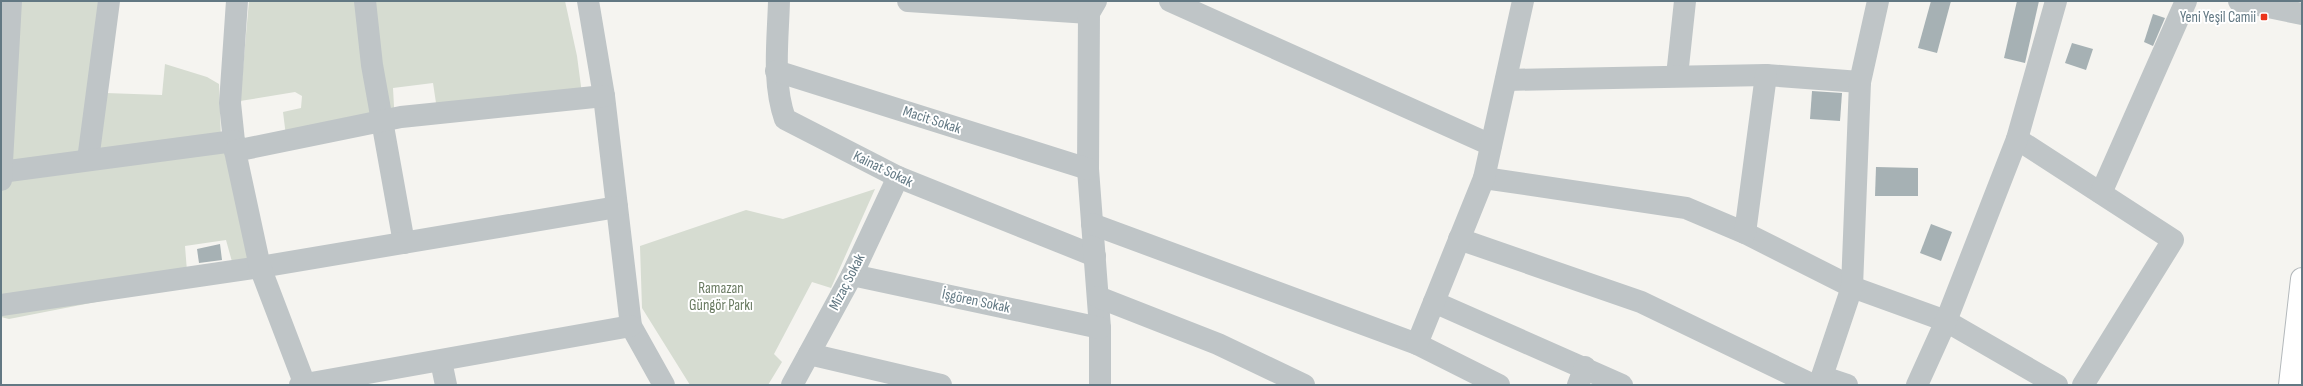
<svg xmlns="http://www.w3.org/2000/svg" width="2303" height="386" viewBox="0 0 2303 386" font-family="'Sofia Sans Condensed',sans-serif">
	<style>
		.green { fill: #d6dcd1 }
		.building { fill: #a6b1b4 }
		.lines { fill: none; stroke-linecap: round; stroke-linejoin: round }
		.major-casing { stroke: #b3b8bb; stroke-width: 24 }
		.minor { stroke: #bfc5c7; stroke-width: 22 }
		.major { stroke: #fff; stroke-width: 22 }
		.poi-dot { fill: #eb341b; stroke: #fff; stroke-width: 1.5 }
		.labels { text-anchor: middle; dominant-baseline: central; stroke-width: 4; stroke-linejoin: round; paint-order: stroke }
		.poi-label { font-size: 15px; fill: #627883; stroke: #fff; text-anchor: end }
		.street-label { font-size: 15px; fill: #627883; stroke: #fff }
		.park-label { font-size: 15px; fill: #697a61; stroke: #fff }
	</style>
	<rect width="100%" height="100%" fill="#f5f4f0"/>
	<g class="green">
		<path d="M 21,1 L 113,1 L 106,93 L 162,95 L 165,64 L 207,77 L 219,84 L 221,138 L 254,274 L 236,276 L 226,240 L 185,246 L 188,284 L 9,319 L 1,317 L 1,159 Z"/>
		<path d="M 249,1 L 565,1 L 577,56 L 582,94 L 439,123 L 433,83 L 393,88 L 395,125 L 287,144 L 283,112 L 301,108 L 302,96 L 295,92 L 240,101 Z"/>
		<path d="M 875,189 L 831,288 L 812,282 L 774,354 L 782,362 L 768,385 L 690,385 L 642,308 L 640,246 L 746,210 L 783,219 Z"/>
	</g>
	<g class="building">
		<path d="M 1931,1 L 1951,1 L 1937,53 L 1918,48 Z"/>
		<path d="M 2017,1 L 2039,1 L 2025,63 L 2004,58 Z"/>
		<path d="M 2153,14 L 2165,18 L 2153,46 L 2144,42 Z"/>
		<path d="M 2072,43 L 2093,49 L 2086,70 L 2065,63 Z"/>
		<path d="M 1812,91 L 1842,93 L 1840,121 L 1810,119 Z"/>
		<path d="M 1876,167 L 1918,168 L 1918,196 L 1875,196 Z"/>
		<path d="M 1931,224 L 1952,232 L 1941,261 L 1920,253 Z"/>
		<path d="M 220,244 L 222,260 L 199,263 L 197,249 Z"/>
	</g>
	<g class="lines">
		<defs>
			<path id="major" d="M 2290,385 L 2302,279"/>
		</defs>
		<use href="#major" class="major-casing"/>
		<g class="minor">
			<path d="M 365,1 L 372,65 L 404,243"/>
			<path d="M 588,1 L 604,96 L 631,326 L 664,385"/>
			<path d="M 779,1 C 778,40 772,82 785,119 L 898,177 L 1095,256"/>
			<path d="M 908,1 L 1089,13"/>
			<path d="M 1096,1 L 1089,13 L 1088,169 L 1100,328 L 1100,385"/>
			<path d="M 1170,1 L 1491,145"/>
			<path d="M 2239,1 L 2302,14"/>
			<path d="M 776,71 L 1088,169"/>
			<path d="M 1677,76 L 1685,1"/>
			<path d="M 1506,80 L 1766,75 L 1860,82"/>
			<path d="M 2017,139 L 2173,240 L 2083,385"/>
			<path d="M 235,151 L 230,103 L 237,1"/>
			<path d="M 88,160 L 109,1"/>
			<path d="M 1,172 L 234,141"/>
			<path d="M 1484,178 L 1686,208 L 1745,233 L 1852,287 L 1946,321 L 2057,385"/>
			<path d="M 1,180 L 11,1"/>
			<path d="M 2101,193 L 2186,1"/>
			<path d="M 1092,224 L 1417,344 L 1499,385"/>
			<path d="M 1745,233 L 1766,75"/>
			<path d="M 1459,239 L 1641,302 L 1813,385"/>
			<path d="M 852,275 L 1100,328"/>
			<path d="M 1098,297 L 1218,344 L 1304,385"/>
			<path d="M 1434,302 L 1622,385"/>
			<path d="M 1,305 L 260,267 L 617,207"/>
			<path d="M 1417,344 L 1484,178 L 1523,1"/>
			<path d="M 809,354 L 941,385"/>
			<path d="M 441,361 L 446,385"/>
			<path d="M 1823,377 L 1847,385"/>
			<path d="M 300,385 L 631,326"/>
			<path d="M 305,385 L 260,267 L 235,151 L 401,117 L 604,96"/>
			<path d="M 792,385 L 852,275 L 898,177"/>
			<path d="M 1578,385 L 1585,367"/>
			<path d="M 1819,385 L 1852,287 L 1860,82 L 1878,1"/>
			<path d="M 1917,385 L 1946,321 L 2017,139 L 2056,1"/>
		</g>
		<use href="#major" class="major"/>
	</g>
	<rect class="poi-dot" x="2260" y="13" width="8" height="8" rx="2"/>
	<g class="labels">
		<g class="poi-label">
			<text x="2256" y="17">Yeni Yeşil Camii</text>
		</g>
		<g class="street-label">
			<text transform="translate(932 120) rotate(18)">Macit Sokak</text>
			<text transform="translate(883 169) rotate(26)">Kainat Sokak</text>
			<text transform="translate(847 282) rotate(-63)">Mizaç Sokak</text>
			<text transform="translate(976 301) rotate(12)">İşgören Sokak</text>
		</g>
		<g class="park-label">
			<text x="721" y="288">Ramazan<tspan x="721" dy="17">Güngör Parkı</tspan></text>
		</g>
	</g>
	<rect width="2303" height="386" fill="none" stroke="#627883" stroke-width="4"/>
</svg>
